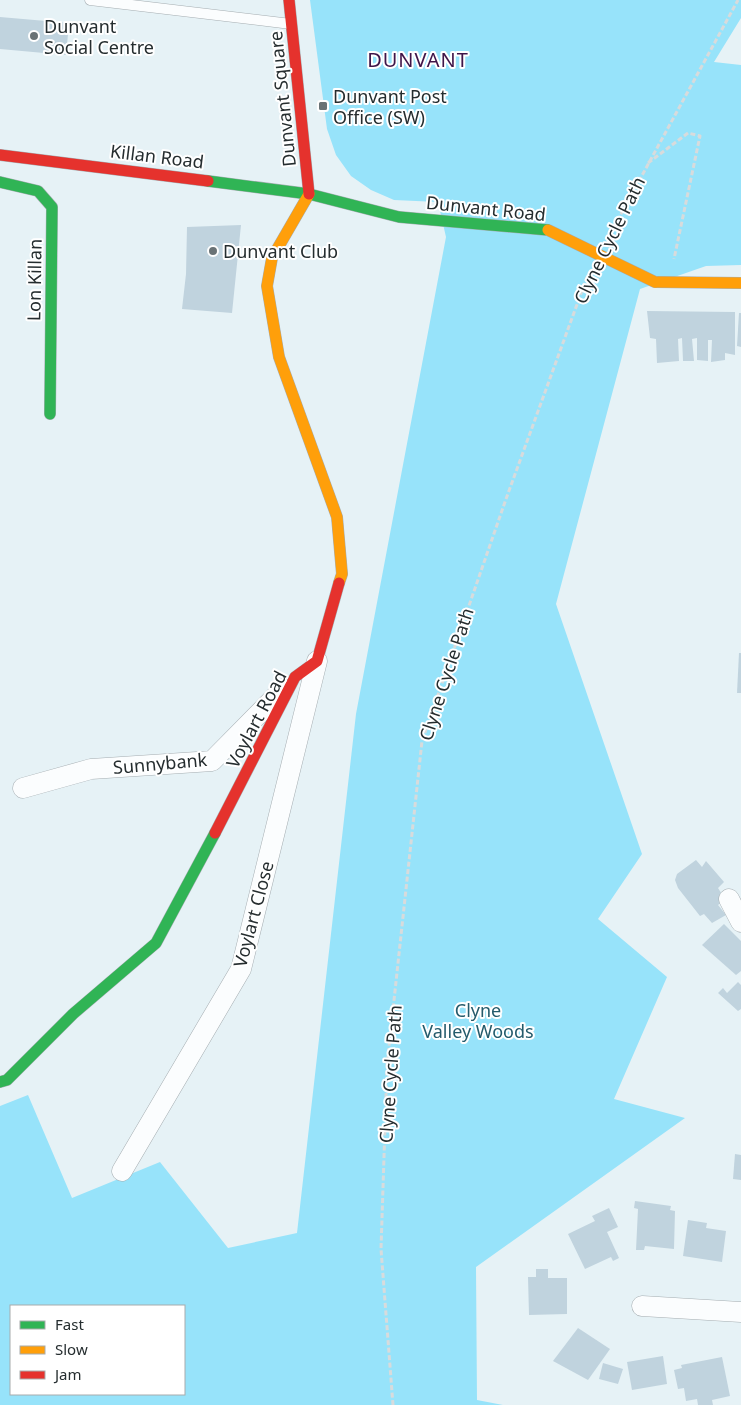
<svg xmlns="http://www.w3.org/2000/svg" width="741" height="1405" viewBox="0 0 741 1405" font-family="'Noto Sans',sans-serif">
	<style>
		.green { fill: #97e3fa; fill-rule: evenodd }
		.building { fill: #c0d3de }
		.lines { fill: none; stroke-linecap: round; stroke-linejoin: round }
		.lane-casing { stroke: #a5adb1; stroke-width: 11 }
		.street-casing { stroke: #a5adb1; stroke-width: 21 }
		.fast-casing { stroke: #a5adb1; stroke-width: 12 }
		.slow-casing { stroke: #a5adb1; stroke-width: 12 }
		.jam-casing { stroke: #a5adb1; stroke-width: 12 }
		.path { stroke: #d8dbdc; stroke-width: 3; stroke-dasharray: 5 2.5; stroke-linecap: butt }
		.lane { stroke: #fbfdfe; stroke-width: 10 }
		.street { stroke: #fbfdfe; stroke-width: 20 }
		.fast { stroke: #30b455; stroke-width: 11 }
		.slow { stroke: #ff9f0a; stroke-width: 11 }
		.jam { stroke: #e5322d; stroke-width: 11 }
		.slow-bridge-casing { stroke: #a5adb1; stroke-width: 12; stroke-linecap: butt }
		.slow-bridge { stroke: #ff9f0a; stroke-width: 11 }
		.poi-dot { fill: #697275; stroke: #fff; stroke-width: 2 }
		.labels { text-anchor: middle; dominant-baseline: central; stroke-width: 4; stroke-linejoin: round; paint-order: stroke }
		.poi-label { font-size: 18px; fill: #252d2f; stroke: #fff; text-anchor: start }
		.street-label { font-size: 18px; fill: #252d2f; stroke: #fff }
		.park-label { font-size: 18px; fill: #245b6c; stroke: #fff }
		.quarter-label { font-size: 20px; letter-spacing: 1px; fill: #3f1549; stroke: #fff }
	</style>
	<rect width="100%" height="100%" fill="#e6f2f6"/>
	<path class="green" d="M 310,0 L 741,0 L 741,18 L 714,62 L 741,65 L 741,265 L 706,266 L 640,289 L 556,604 L 642,854 L 598,919 L 667,977 L 614,1099 L 685,1118 L 476,1267 L 477,1400 L 503,1405 L 0,1405 L 0,1106 L 28,1095 L 72,1198 L 160,1162 L 228,1248 L 297,1233 L 356,714 L 446,237 L 438,202 L 394,200 L 371,190 L 351,176 L 336,155 L 327,129 ZM 11,1306 L 184,1306 L 184,1394 L 11,1394 Z"/>
	<g class="building">
		<path d="M 0,17 L 69,23 L 66,55 L 0,49 Z"/>
		<path d="M 241,225 L 232,313 L 182,309 L 186,274 L 187,227 Z"/>
		<path d="M 647,311 L 735,312 L 735,355 L 725,353 L 725,360 L 711,362 L 712,340 L 708,340 L 708,361 L 697,360 L 697,338 L 692,339 L 694,361 L 683,361 L 682,338 L 678,339 L 679,361 L 657,363 L 656,339 L 650,338 Z"/>
		<path d="M 739,313 L 741,313 L 741,347 L 737,346 Z"/>
		<path d="M 739,653 L 741,653 L 741,693 L 737,693 Z"/>
		<path d="M 696,860 L 702,867 L 706,861 L 724,882 L 718,888 L 725,899 L 718,905 L 726,915 L 712,923 L 704,914 L 700,916 L 678,888 L 675,880 L 677,874 Z"/>
		<path d="M 724,924 L 741,941 L 741,971 L 736,975 L 702,945 Z"/>
		<path d="M 738,982 L 741,985 L 741,1009 L 738,1011 L 718,993 L 723,988 L 727,993 Z"/>
		<path d="M 735,1154 L 741,1155 L 741,1180 L 733,1179 Z"/>
		<path d="M 635,1201 L 671,1206 L 670,1210 L 675,1211 L 674,1249 L 645,1246 L 644,1250 L 636,1250 L 638,1209 L 634,1208 Z"/>
		<path d="M 609,1208 L 618,1227 L 607,1232 L 619,1258 L 613,1261 L 611,1257 L 585,1269 L 568,1234 L 595,1221 L 592,1216 Z"/>
		<path d="M 688,1220 L 707,1223 L 706,1228 L 726,1231 L 722,1262 L 683,1256 Z"/>
		<path d="M 536,1269 L 548,1269 L 548,1278 L 567,1278 L 567,1314 L 529,1315 L 528,1277 L 536,1277 Z"/>
		<path d="M 578,1328 L 610,1349 L 588,1380 L 553,1361 Z"/>
		<path d="M 663,1356 L 667,1384 L 632,1390 L 627,1362 Z"/>
		<path d="M 722,1357 L 730,1396 L 712,1400 L 713,1405 L 698,1405 L 697,1399 L 686,1401 L 684,1388 L 678,1389 L 674,1370 L 682,1368 L 681,1365 Z"/>
		<path d="M 603,1363 L 623,1369 L 618,1384 L 599,1379 Z"/>
	</g>
	<g class="lines">
		<defs>
			<path id="lane" d="M 90,0 L 291,24"/>
			<g id="street">
				<path d="M 23,788 L 91,769 L 212,761 L 283,689"/>
				<path d="M 729,899 L 741,922"/>
				<path d="M 122,1171 L 241,969 L 317,661"/>
				<path d="M 642,1306 L 741,1312"/>
			</g>
			<g id="fast">
				<path d="M 208,181 L 309,194 L 399,217 L 548,230"/>
				<path d="M 0,182 L 38,191 L 52,207 L 50,414"/>
				<path d="M 0,1082 L 7,1080 L 73,1014 L 156,943 L 215,833"/>
			</g>
			<g id="slow">
				<path d="M 309,194 L 272,258 L 267,286 L 279,357 L 337,517 L 342,574 L 339,583"/>
				<path d="M 655,282 L 741,283"/>
			</g>
			<g id="jam">
				<path d="M 289,0 L 309,194"/>
				<path d="M 0,155 L 208,181"/>
				<path d="M 215,833 L 295,677 L 317,661 L 339,583"/>
			</g>
		</defs>
		<use href="#lane" class="lane-casing"/>
		<use href="#street" class="street-casing"/>
		<use href="#fast" class="fast-casing"/>
		<use href="#slow" class="slow-casing"/>
		<use href="#jam" class="jam-casing"/>
		<g class="path">
			<path d="M 648,163 L 688,133 L 700,136 L 674,259"/>
			<path d="M 610,234 L 738,0"/>
			<path d="M 393,1405 L 381,1249 L 387,1065 L 422,741 L 506,499 L 587,277"/>
		</g>
		<use href="#lane" class="lane"/>
		<use href="#street" class="street"/>
		<use href="#fast" class="fast"/>
		<use href="#slow" class="slow"/>
		<use href="#jam" class="jam"/>
		<defs>
			<path id="slow-bridge" d="M 548,230 L 655,282"/>
		</defs>
		<use href="#slow-bridge" class="slow-bridge-casing"/>
		<use href="#slow-bridge" class="slow-bridge"/>
	</g>
	<g class="poi-dot">
		<circle cx="34" cy="36" r="5"/>
		<rect x="318" y="101" width="10" height="10" rx="2.5"/>
		<circle cx="213" cy="251" r="5"/>
	</g>
	<g class="labels">
		<g class="poi-label">
			<text x="44" y="26">Dunvant<tspan x="44" dy="21">Social Centre</tspan></text>
			<text x="333" y="96">Dunvant Post<tspan x="333" dy="21">Office (SW)</tspan></text>
			<text x="223" y="251">Dunvant Club</text>
		</g>
		<g class="street-label">
			<text transform="translate(282 99) rotate(-96)">Dunvant Square</text>
			<text transform="translate(157 156) rotate(7)">Killan Road</text>
			<text transform="translate(486 208) rotate(6)">Dunvant Road</text>
			<text transform="translate(609 240) rotate(-64)">Clyne Cycle Path</text>
			<text transform="translate(34 280) rotate(-89)">Lon Killan</text>
			<text transform="translate(446 674) rotate(-72)">Clyne Cycle Path</text>
			<text transform="translate(256 719) rotate(-62)">Voylart Road</text>
			<text transform="translate(160 763) rotate(-5)">Sunnybank</text>
			<text transform="translate(253 914) rotate(-75)">Voylart Close</text>
			<text transform="translate(390 1074) rotate(-86)">Clyne Cycle Path</text>
		</g>
		<g class="park-label">
			<text x="478" y="1010">Clyne<tspan x="478" dy="21">Valley Woods</tspan></text>
		</g>
		<g class="quarter-label">
			<text x="418" y="59">DUNVANT</text>
		</g>
	</g>
	<rect x="10" y="1305" width="175" height="90" fill="#ffffff" stroke="#a8abac"/>
	<rect x="20" y="1321" width="25" height="8" fill="#30b455" stroke="#a8abac"/>
	<text x="55" y="1330" font-size="15" fill="#252d2f">Fast</text>
	<rect x="20" y="1346" width="25" height="8" fill="#ff9f0a" stroke="#a8abac"/>
	<text x="55" y="1355" font-size="15" fill="#252d2f">Slow</text>
	<rect x="20" y="1371" width="25" height="8" fill="#e5322d" stroke="#a8abac"/>
	<text x="55" y="1380" font-size="15" fill="#252d2f">Jam</text>
</svg>
